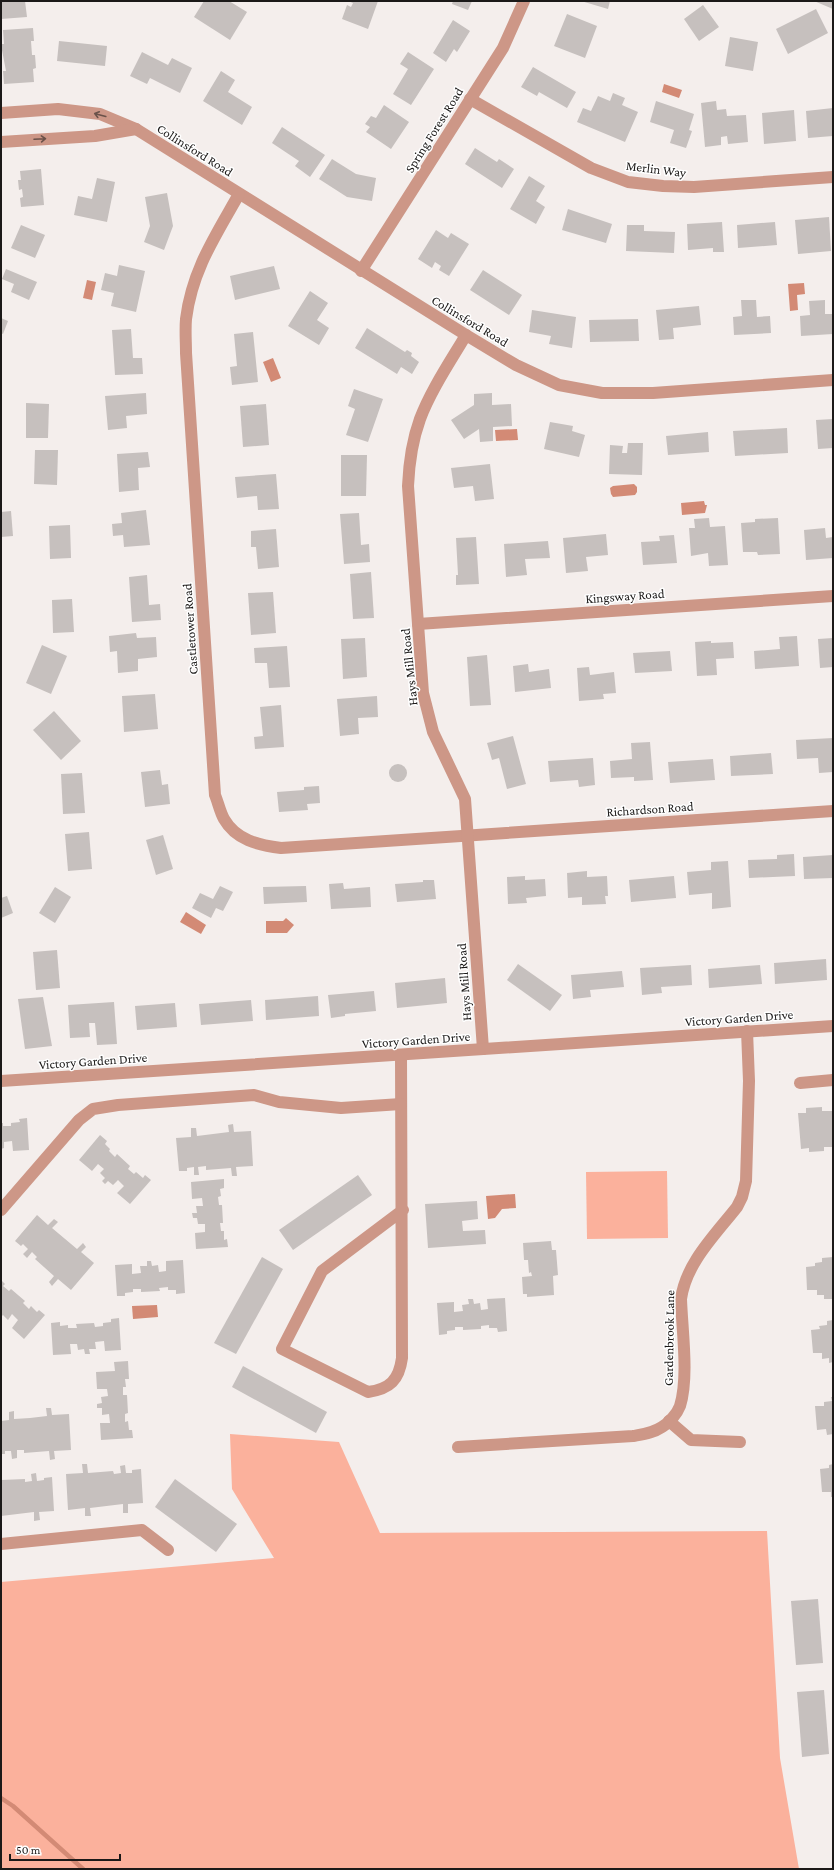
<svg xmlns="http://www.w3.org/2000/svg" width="834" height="1870" viewBox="0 0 834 1870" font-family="'Crimson Pro',serif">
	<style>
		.green { fill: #fbb19c }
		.water { fill: #d38a75 }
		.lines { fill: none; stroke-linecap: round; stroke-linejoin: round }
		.stream { stroke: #d38a75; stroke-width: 4.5 }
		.building { fill: #c6c0be }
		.minor { stroke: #cd9787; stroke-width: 12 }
		.oneway { stroke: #6b524a }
		.labels { text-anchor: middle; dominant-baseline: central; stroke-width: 3; stroke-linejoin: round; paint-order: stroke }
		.street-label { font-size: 13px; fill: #1b1918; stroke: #fff }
	</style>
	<rect width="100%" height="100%" fill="#f4eeec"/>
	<g class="green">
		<path d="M 667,1171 L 668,1238 L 587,1239 L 586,1172 Z"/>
		<path d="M 230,1434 L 339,1442 L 380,1533 L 767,1531 L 780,1758 L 799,1869 L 1,1869 L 1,1582 L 274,1558 L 232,1489 Z"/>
	</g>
	<g class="water">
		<path d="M 664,84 L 682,90 L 679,98 L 662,92 Z"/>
		<path d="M 87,280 L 96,282 L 92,300 L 83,298 Z"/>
		<path d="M 804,283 L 805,294 L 797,295 L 798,310 L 790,311 L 788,284 Z"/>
		<path d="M 273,358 L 281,378 L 271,382 L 263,362 Z"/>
		<path d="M 517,429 L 518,440 L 496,441 L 495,430 Z"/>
		<path d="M 634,484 L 637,487 L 637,492 L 635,495 L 613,497 L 611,494 L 610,488 L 613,486 Z"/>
		<path d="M 704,501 L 705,505 L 707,505 L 705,513 L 682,515 L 681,503 Z"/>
		<path d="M 186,912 L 206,925 L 201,934 L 180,922 Z"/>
		<path d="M 286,918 L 294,925 L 287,933 L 266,933 L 266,921 L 283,921 Z"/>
		<path d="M 515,1194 L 516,1208 L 502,1209 L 495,1218 L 488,1219 L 486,1196 Z"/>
		<path d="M 157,1305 L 158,1317 L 133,1319 L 132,1306 Z"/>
	</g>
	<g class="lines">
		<path class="stream" d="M 1,1798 L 13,1806 L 83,1869"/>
	</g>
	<g class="building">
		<path d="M 1,1 L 25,1 L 27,17 L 1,19 Z"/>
		<path d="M 204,1 L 229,1 L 247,12 L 230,40 L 194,17 Z"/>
		<path d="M 348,1 L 378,1 L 368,29 L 342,19 L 347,5 L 351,7 L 353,3 Z"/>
		<path d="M 453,1 L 472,1 L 468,10 L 452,4 Z"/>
		<path d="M 581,1 L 610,1 L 608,9 Z"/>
		<path d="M 814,1 L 833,1 L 833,9 Z"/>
		<path d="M 703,5 L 719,27 L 699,41 L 684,19 Z"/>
		<path d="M 816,9 L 828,33 L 788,54 L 776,29 Z"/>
		<path d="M 567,14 L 597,26 L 585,58 L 554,46 Z"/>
		<path d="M 453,20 L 470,31 L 457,52 L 454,49 L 446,62 L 433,53 Z"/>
		<path d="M 33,28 L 34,41 L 31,41 L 32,55 L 35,55 L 36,68 L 33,69 L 34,82 L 4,84 L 3,71 L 6,71 L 1,45 L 1,44 L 4,44 L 3,30 Z"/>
		<path d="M 730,37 L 758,42 L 753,71 L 725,66 Z"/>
		<path d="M 59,41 L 107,46 L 105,66 L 57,61 Z"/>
		<path d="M 142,52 L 168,65 L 172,58 L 192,68 L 180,93 L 150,78 L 147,84 L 130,76 Z"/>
		<path d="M 408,52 L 434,69 L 411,105 L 393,94 L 408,69 L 400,64 Z"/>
		<path d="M 533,67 L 576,92 L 567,108 L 539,92 L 537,96 L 521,87 Z"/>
		<path d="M 221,71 L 235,80 L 228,92 L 252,107 L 242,125 L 203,101 Z"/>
		<path d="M 613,93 L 625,98 L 622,105 L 638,112 L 625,142 L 577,122 L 583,108 L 591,111 L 598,96 L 610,101 Z"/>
		<path d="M 656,101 L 694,114 L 689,130 L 692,131 L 686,148 L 670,143 L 674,130 L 650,122 Z"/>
		<path d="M 716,101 L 717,110 L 726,109 L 727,116 L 746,115 L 748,142 L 728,144 L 727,136 L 721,137 L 721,145 L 705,147 L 701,103 Z"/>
		<path d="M 384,105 L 409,122 L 391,149 L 366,132 L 370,127 L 365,124 L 371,116 L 376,118 Z"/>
		<path d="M 833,108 L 833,136 L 808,138 L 806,111 Z"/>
		<path d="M 794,110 L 796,141 L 764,144 L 762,113 Z"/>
		<path d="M 282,127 L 325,155 L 310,177 L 295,166 L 299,161 L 272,143 Z"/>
		<path d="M 475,148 L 497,162 L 499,159 L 514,169 L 502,188 L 465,164 Z"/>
		<path d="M 332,159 L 356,174 L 376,178 L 372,201 L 347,197 L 319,179 Z"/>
		<path d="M 41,169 L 44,205 L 21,207 L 20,198 L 23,197 L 22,189 L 19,190 L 18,180 L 21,180 L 20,171 Z"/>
		<path d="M 529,176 L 545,186 L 536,201 L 545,207 L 536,224 L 510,209 Z"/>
		<path d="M 97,178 L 115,182 L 107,222 L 74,215 L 78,196 L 92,199 Z"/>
		<path d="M 167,193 L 173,226 L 164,250 L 144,242 L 150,226 L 145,197 Z"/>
		<path d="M 568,209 L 612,224 L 606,243 L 562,230 Z"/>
		<path d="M 829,217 L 831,251 L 798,254 L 795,220 Z"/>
		<path d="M 722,222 L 724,252 L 713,252 L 713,248 L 688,250 L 687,224 Z"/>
		<path d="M 775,222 L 777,245 L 738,248 L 737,225 Z"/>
		<path d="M 21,225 L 45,235 L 35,258 L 11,248 Z"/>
		<path d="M 627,225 L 644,225 L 644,231 L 675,232 L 674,253 L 626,251 Z"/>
		<path d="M 436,230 L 448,238 L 451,233 L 469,244 L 449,276 L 439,270 L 441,266 L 435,262 L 432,268 L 418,259 Z"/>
		<path d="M 119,265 L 145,271 L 136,312 L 111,306 L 114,293 L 101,290 L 105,273 L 117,276 Z"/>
		<path d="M 274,266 L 280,289 L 235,300 L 230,276 Z"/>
		<path d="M 6,269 L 37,282 L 29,300 L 11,292 L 14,284 L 2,279 Z"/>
		<path d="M 483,270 L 522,295 L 509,315 L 470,290 Z"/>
		<path d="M 310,291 L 328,303 L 317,320 L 329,328 L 319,345 L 288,326 Z"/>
		<path d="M 741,300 L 756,300 L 757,317 L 770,316 L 771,333 L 734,335 L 733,317 L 742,316 Z"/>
		<path d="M 825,300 L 825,314 L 833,314 L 833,334 L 801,336 L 800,316 L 810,315 L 809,301 Z"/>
		<path d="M 699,306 L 701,325 L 673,328 L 674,339 L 659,340 L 656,310 Z"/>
		<path d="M 532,310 L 576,317 L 572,348 L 549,344 L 551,336 L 529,332 Z"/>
		<path d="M 1,318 L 8,321 L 3,334 L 1,333 Z"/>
		<path d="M 638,319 L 639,341 L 590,342 L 589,320 Z"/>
		<path d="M 367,328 L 405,352 L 407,350 L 412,353 L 411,356 L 419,362 L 412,374 L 401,367 L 397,374 L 355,348 Z"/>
		<path d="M 131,329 L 133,358 L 142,358 L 143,374 L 115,375 L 112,330 Z"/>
		<path d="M 253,332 L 258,382 L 232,385 L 230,367 L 237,366 L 234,334 Z"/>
		<path d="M 354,389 L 383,399 L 368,442 L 346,435 L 355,409 L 348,406 Z"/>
		<path d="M 146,393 L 147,414 L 126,416 L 127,428 L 108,430 L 105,396 Z"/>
		<path d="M 492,393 L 492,405 L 511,404 L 512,426 L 493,427 L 493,441 L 480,442 L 479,429 L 464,439 L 451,420 L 474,405 L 474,394 Z"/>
		<path d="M 26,403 L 49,404 L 48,438 L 26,438 Z"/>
		<path d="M 266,404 L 269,445 L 243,447 L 240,406 Z"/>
		<path d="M 833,419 L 833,448 L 818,449 L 816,420 Z"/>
		<path d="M 550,422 L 573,426 L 572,431 L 585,435 L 579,457 L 544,449 Z"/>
		<path d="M 787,428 L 788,453 L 735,456 L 733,431 Z"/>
		<path d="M 708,432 L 709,452 L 668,455 L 666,436 Z"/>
		<path d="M 628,443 L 643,443 L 642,475 L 609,474 L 610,445 L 623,446 L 622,453 L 627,453 Z"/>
		<path d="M 35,450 L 58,450 L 57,485 L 34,484 Z"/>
		<path d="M 148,452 L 150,467 L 138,468 L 139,490 L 119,492 L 117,454 Z"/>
		<path d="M 341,455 L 367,455 L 366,496 L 341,496 Z"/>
		<path d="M 490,464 L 494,499 L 475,501 L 473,486 L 454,488 L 451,468 Z"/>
		<path d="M 276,474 L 279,509 L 258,510 L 257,496 L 237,498 L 235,477 Z"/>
		<path d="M 146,510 L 150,545 L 124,547 L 123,535 L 113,536 L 112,524 L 122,523 L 121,513 Z"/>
		<path d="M 11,511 L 13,536 L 1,537 L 1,512 Z"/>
		<path d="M 359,513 L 361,545 L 369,544 L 370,562 L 344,564 L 340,514 Z"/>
		<path d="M 709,518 L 710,527 L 725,526 L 728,565 L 709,566 L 708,553 L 691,556 L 689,528 L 695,528 L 694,519 Z"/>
		<path d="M 778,518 L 780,554 L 758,555 L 757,552 L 743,552 L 741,523 L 755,522 L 755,519 Z"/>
		<path d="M 70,525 L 71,558 L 50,559 L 49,526 Z"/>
		<path d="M 825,528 L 826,538 L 833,537 L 833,558 L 806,560 L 804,530 Z"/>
		<path d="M 276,529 L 279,567 L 258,569 L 256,547 L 251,547 L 251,531 Z"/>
		<path d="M 606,534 L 608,555 L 586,557 L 588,571 L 566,573 L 563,538 Z"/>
		<path d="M 674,535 L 677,563 L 643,565 L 641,542 L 660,541 L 659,536 Z"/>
		<path d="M 476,537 L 479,584 L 456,585 L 456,575 L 458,575 L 456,538 Z"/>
		<path d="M 548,541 L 550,558 L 525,559 L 527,575 L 506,577 L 504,544 Z"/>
		<path d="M 371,572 L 374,618 L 353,619 L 350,574 Z"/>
		<path d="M 147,575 L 149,605 L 160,604 L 161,620 L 132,622 L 129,577 Z"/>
		<path d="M 273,592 L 276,633 L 251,635 L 248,593 Z"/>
		<path d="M 72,599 L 74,632 L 53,633 L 52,600 Z"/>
		<path d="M 136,633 L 137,638 L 156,637 L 157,657 L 138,659 L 138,671 L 118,673 L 117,651 L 110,652 L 109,636 Z"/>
		<path d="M 797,636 L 799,666 L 755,669 L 754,651 L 780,649 L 779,637 Z"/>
		<path d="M 365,638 L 367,677 L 343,679 L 341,639 Z"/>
		<path d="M 833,638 L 833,667 L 820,668 L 818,639 Z"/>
		<path d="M 711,641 L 711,643 L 733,642 L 734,658 L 716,659 L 717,675 L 697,676 L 695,642 Z"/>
		<path d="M 42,645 L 67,656 L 51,694 L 26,683 Z"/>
		<path d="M 287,646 L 290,687 L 269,688 L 267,663 L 255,663 L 254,648 Z"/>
		<path d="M 670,651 L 672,671 L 635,673 L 633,653 Z"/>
		<path d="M 487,655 L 491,705 L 470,706 L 467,657 Z"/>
		<path d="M 528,664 L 529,672 L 549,669 L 551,688 L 515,692 L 513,666 Z"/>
		<path d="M 589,667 L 590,675 L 614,672 L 616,693 L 603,694 L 604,699 L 579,701 L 577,668 Z"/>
		<path d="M 155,694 L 158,729 L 124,732 L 122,696 Z"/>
		<path d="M 377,696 L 378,717 L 358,718 L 359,734 L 340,736 L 337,699 Z"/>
		<path d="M 281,705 L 284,747 L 255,749 L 254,737 L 263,736 L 260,707 Z"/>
		<path d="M 54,711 L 81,741 L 61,760 L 33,730 Z"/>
		<path d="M 513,736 L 526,784 L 507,789 L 499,758 L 492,760 L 487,743 Z"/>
		<path d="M 833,738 L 833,772 L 819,773 L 818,758 L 797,759 L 796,740 Z"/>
		<path d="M 650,742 L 653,780 L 634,781 L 634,777 L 611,778 L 610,761 L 632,759 L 631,743 Z"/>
		<path d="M 771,753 L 773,774 L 731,776 L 730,756 Z"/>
		<path d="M 593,758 L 595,785 L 579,787 L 578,780 L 550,782 L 548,761 Z"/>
		<path d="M 713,759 L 715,780 L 670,783 L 668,762 Z"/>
		<circle cx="398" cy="773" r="9"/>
		<path d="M 160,770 L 162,785 L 168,784 L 170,804 L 145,807 L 141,772 Z"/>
		<path d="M 82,773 L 85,813 L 63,814 L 61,774 Z"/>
		<path d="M 319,786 L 320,803 L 307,804 L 308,810 L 279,812 L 277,792 L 304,790 L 304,787 Z"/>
		<path d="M 89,832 L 92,869 L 68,871 L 65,834 Z"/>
		<path d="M 163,835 L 173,869 L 156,875 L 146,840 Z"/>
		<path d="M 794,854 L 795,876 L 749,878 L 748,860 L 777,859 L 777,855 Z"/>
		<path d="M 833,855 L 833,878 L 804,879 L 803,857 Z"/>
		<path d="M 728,861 L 731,907 L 712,909 L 712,893 L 689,895 L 687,872 L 711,870 L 711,862 Z"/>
		<path d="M 587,871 L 587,877 L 607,876 L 608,896 L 605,896 L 606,904 L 582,905 L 582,897 L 568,898 L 567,873 Z"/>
		<path d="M 525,876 L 525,880 L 545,879 L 546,896 L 526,898 L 527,903 L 508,904 L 507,877 Z"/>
		<path d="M 674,876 L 676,898 L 631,902 L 629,880 Z"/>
		<path d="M 423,880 L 434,880 L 436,899 L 397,902 L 395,884 L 423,882 Z"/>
		<path d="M 343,883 L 344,889 L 370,887 L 371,907 L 331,909 L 329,884 Z"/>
		<path d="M 220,886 L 233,892 L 223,911 L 216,908 L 211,918 L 192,908 L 200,893 L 213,899 Z"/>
		<path d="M 306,886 L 307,902 L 264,904 L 263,887 Z"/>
		<path d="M 55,887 L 71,897 L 55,923 L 39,913 Z"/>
		<path d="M 7,896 L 13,913 L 1,918 L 1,898 Z"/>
		<path d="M 57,950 L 60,988 L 36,990 L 33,952 Z"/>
		<path d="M 826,959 L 827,980 L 775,984 L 774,963 Z"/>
		<path d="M 518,964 L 562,995 L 550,1011 L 507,980 Z"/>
		<path d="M 691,965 L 692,985 L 661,987 L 662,993 L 642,995 L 640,968 Z"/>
		<path d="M 760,965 L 762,984 L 709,988 L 708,969 Z"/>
		<path d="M 622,971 L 624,987 L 590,990 L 591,997 L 573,999 L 571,975 Z"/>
		<path d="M 445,978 L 447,1003 L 397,1008 L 395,983 Z"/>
		<path d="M 374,991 L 376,1011 L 345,1014 L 345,1016 L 331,1018 L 328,995 Z"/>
		<path d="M 318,996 L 319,1016 L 266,1020 L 265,1000 Z"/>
		<path d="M 43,997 L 52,1046 L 25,1049 L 18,999 Z"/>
		<path d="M 251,1000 L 253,1021 L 201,1025 L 199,1004 Z"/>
		<path d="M 114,1002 L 117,1044 L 97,1045 L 95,1023 L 89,1023 L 90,1037 L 70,1038 L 68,1005 Z"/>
		<path d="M 175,1003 L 177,1027 L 137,1030 L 135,1006 Z"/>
		<path d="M 822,1107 L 822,1111 L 833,1111 L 833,1147 L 824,1147 L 824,1151 L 809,1152 L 809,1148 L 801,1149 L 798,1113 L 806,1113 L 806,1108 Z"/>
		<path d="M 27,1118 L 29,1150 L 13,1151 L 12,1141 L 4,1142 L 4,1148 L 1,1149 L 1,1123 L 3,1123 L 3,1126 L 11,1126 L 11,1123 L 20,1122 L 19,1119 Z"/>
		<path d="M 233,1124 L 234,1132 L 251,1131 L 253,1166 L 236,1167 L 237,1176 L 232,1176 L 231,1168 L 206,1170 L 206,1166 L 198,1167 L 199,1175 L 194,1175 L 194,1167 L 187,1168 L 187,1171 L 179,1171 L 176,1138 L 191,1137 L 191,1128 L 196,1128 L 197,1136 L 229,1132 L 228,1125 Z"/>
		<path d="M 100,1135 L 107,1141 L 105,1144 L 110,1149 L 109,1151 L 115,1157 L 117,1154 L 130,1166 L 128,1169 L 134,1174 L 136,1172 L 143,1178 L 145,1175 L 151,1180 L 130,1204 L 117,1193 L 124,1186 L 118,1180 L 113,1185 L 108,1181 L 105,1184 L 102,1181 L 105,1178 L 100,1173 L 104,1169 L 98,1164 L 92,1171 L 79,1160 Z"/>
		<path d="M 358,1175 L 372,1195 L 293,1250 L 279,1230 Z"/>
		<path d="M 224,1179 L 224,1188 L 220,1189 L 221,1196 L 218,1197 L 219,1205 L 222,1205 L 223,1223 L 220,1223 L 221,1231 L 224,1231 L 224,1240 L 227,1239 L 228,1247 L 196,1249 L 195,1233 L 205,1232 L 205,1224 L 198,1224 L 197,1218 L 193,1218 L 192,1213 L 197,1213 L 196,1206 L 203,1206 L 202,1198 L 192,1199 L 191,1182 Z"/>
		<path d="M 477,1201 L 478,1219 L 462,1221 L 463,1231 L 485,1230 L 486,1244 L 428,1248 L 425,1204 Z"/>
		<path d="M 37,1215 L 48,1225 L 54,1219 L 58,1222 L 52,1228 L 77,1249 L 83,1243 L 86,1247 L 81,1252 L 94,1263 L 71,1290 L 58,1279 L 52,1286 L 49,1282 L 54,1276 L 35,1259 L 37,1257 L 32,1252 L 27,1258 L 23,1254 L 28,1249 L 23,1244 L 21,1246 L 15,1241 Z"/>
		<path d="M 551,1241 L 552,1250 L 556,1250 L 558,1275 L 553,1276 L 554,1295 L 527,1297 L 527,1294 L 523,1294 L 522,1277 L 532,1276 L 531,1272 L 529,1273 L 528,1260 L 524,1260 L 523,1243 Z"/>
		<path d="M 262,1257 L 283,1269 L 236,1354 L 214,1343 Z"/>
		<path d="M 833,1257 L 833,1299 L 824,1299 L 824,1295 L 817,1295 L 817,1290 L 807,1290 L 806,1267 L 815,1266 L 815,1263 L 822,1262 L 822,1258 Z"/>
		<path d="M 183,1260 L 185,1293 L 176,1294 L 176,1290 L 168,1290 L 168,1287 L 159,1288 L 160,1291 L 141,1292 L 141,1289 L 133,1289 L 133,1292 L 125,1293 L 125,1296 L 117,1296 L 115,1265 L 132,1264 L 132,1274 L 141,1273 L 140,1266 L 147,1266 L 147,1261 L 151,1261 L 152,1266 L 158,1265 L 159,1272 L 166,1271 L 166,1261 Z"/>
		<path d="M 1,1280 L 5,1284 L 3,1286 L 9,1291 L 11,1289 L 25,1301 L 23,1303 L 29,1309 L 31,1306 L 37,1312 L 39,1310 L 45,1315 L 24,1339 L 12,1328 L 18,1320 L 12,1314 L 8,1320 L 3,1315 L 1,1317 Z"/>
		<path d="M 505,1298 L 507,1331 L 498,1332 L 497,1328 L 489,1328 L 489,1325 L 481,1326 L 481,1329 L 463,1330 L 463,1327 L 455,1327 L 455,1330 L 447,1331 L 447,1334 L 439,1335 L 437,1303 L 454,1302 L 454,1312 L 463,1311 L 462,1305 L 469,1304 L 468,1299 L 473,1299 L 474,1304 L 480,1303 L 481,1310 L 488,1309 L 487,1299 Z"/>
		<path d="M 119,1318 L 121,1350 L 105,1351 L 104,1341 L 95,1342 L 96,1349 L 89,1349 L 90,1354 L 85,1354 L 84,1349 L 78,1350 L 77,1344 L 70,1344 L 71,1354 L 53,1355 L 51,1323 L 60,1322 L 60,1326 L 68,1325 L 68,1328 L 77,1328 L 76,1324 L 94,1323 L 95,1327 L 103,1326 L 103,1323 L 111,1322 L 111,1319 Z"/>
		<path d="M 833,1320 L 833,1362 L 829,1363 L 829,1358 L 822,1359 L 822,1353 L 813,1353 L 811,1330 L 820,1329 L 819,1326 L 827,1325 L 827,1321 Z"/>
		<path d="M 128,1361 L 129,1379 L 125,1379 L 126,1387 L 123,1387 L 123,1395 L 127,1395 L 128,1413 L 125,1414 L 125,1422 L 128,1421 L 129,1430 L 132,1430 L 133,1438 L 101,1440 L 100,1423 L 110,1423 L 109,1414 L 102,1415 L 102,1408 L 97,1408 L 97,1404 L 102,1403 L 101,1397 L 108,1396 L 107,1389 L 97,1389 L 96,1372 L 115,1371 L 114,1362 Z"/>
		<path d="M 243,1366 L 327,1412 L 316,1433 L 232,1387 Z"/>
		<path d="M 831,1397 L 833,1397 L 833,1434 L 827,1435 L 826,1429 L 817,1430 L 815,1406 L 824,1406 L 824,1402 L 832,1401 Z"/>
		<path d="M 46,1408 L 51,1408 L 52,1415 L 69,1414 L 71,1450 L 54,1451 L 55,1459 L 50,1460 L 49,1451 L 24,1453 L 24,1450 L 17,1450 L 17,1458 L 12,1459 L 11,1451 L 5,1451 L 5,1454 L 1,1454 L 1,1421 L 9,1420 L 9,1412 L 14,1411 L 14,1419 L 30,1418 L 47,1416 Z"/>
		<path d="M 82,1464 L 87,1464 L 88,1473 L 113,1471 L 114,1474 L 121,1473 L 120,1466 L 125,1465 L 126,1473 L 132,1473 L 132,1470 L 141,1469 L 143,1503 L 128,1504 L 128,1513 L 123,1513 L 123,1504 L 90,1508 L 91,1516 L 85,1516 L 85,1508 L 68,1510 L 66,1474 L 83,1473 Z"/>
		<path d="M 833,1464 L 833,1497 L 831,1497 L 831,1492 L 822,1492 L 820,1469 L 829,1468 L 829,1465 Z"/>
		<path d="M 36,1473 L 37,1481 L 44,1480 L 44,1478 L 52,1477 L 54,1511 L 39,1512 L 40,1520 L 34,1521 L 34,1512 L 1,1516 L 1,1480 L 25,1479 L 25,1482 L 32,1481 L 31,1474 Z"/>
		<path d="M 175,1479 L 237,1524 L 216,1552 L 155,1507 Z"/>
		<path d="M 818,1599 L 823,1663 L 796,1665 L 791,1601 Z"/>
		<path d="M 824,1690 L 829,1754 L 802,1757 L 797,1692 Z"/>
	</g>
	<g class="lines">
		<g class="minor">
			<path d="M 470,99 L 591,168 L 628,182 L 663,186 L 694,187 L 833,177"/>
			<path d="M 1,113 L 58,109 L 100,114 L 136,129 L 466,335 L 516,365 L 559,385 L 602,393 L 653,393 L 833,380"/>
			<path d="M 1,142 L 95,136 L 136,129"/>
			<path d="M 239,194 C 216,235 192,270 186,319 C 185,330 186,342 186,353 L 215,795 C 218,802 220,812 224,819 C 236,840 258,845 281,848 L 833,811"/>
			<path d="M 361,271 L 503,48 L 524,1"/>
			<path d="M 466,335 C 450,362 431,390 420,419 C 412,441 409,463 408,486 L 423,693 L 433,732 L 465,799 L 483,1049"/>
			<path d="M 418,624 L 833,596"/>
			<path d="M 401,1055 L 402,1358 C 399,1380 390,1389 368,1392 L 282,1349 L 322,1271 L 403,1210"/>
			<path d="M 1,1081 L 833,1026"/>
			<path d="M 800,1083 L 833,1080"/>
			<path d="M 1,1210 L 79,1120 L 93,1109 L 118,1105 L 254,1095 L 279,1102 L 341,1108 L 401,1104"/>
			<path d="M 669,1421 L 691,1440 L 740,1442"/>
			<path d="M 458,1447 L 633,1436 C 644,1434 653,1433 662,1427 C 669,1423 677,1414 680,1406 C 689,1377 682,1330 681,1299 C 686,1263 715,1235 737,1207 L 742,1197 L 746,1181 L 749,1081 L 747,1031"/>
			<path d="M 1,1544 L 142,1530 L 168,1550"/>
		</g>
	</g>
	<defs><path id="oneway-shaft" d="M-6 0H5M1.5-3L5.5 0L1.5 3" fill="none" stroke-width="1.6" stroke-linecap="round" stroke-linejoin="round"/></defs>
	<g class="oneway">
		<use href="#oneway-shaft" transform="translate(100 115) rotate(-165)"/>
		<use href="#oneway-shaft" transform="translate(40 139) rotate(-3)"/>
	</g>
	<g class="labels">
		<g class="street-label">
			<text transform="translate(434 130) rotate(-58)">Spring Forest Road</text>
			<text transform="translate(195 150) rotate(32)">Collinsford Road</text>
			<text transform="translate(656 169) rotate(7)">Merlin Way</text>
			<text transform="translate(470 321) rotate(31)">Collinsford Road</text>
			<text transform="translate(625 596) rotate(-4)">Kingsway Road</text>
			<text transform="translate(190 629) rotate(-94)">Castletower Road</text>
			<text transform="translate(409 667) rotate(-96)">Hays Mill Road</text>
			<text transform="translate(650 809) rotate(-4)">Richardson Road</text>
			<text transform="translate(464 982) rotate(-94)">Hays Mill Road</text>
			<text transform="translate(739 1018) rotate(-4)">Victory Garden Drive</text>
			<text transform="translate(416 1040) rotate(-4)">Victory Garden Drive</text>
			<text transform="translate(93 1061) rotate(-4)">Victory Garden Drive</text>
			<text transform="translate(669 1338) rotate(-89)">Gardenbrook Lane</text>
		</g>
	</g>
	<rect width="834" height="1870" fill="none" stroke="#1b1918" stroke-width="4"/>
	<path d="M10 1854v6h110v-6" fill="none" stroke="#1b1918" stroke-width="2"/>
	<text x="16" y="1854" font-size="12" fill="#1b1918" stroke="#ffffff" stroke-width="3" paint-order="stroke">50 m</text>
</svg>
